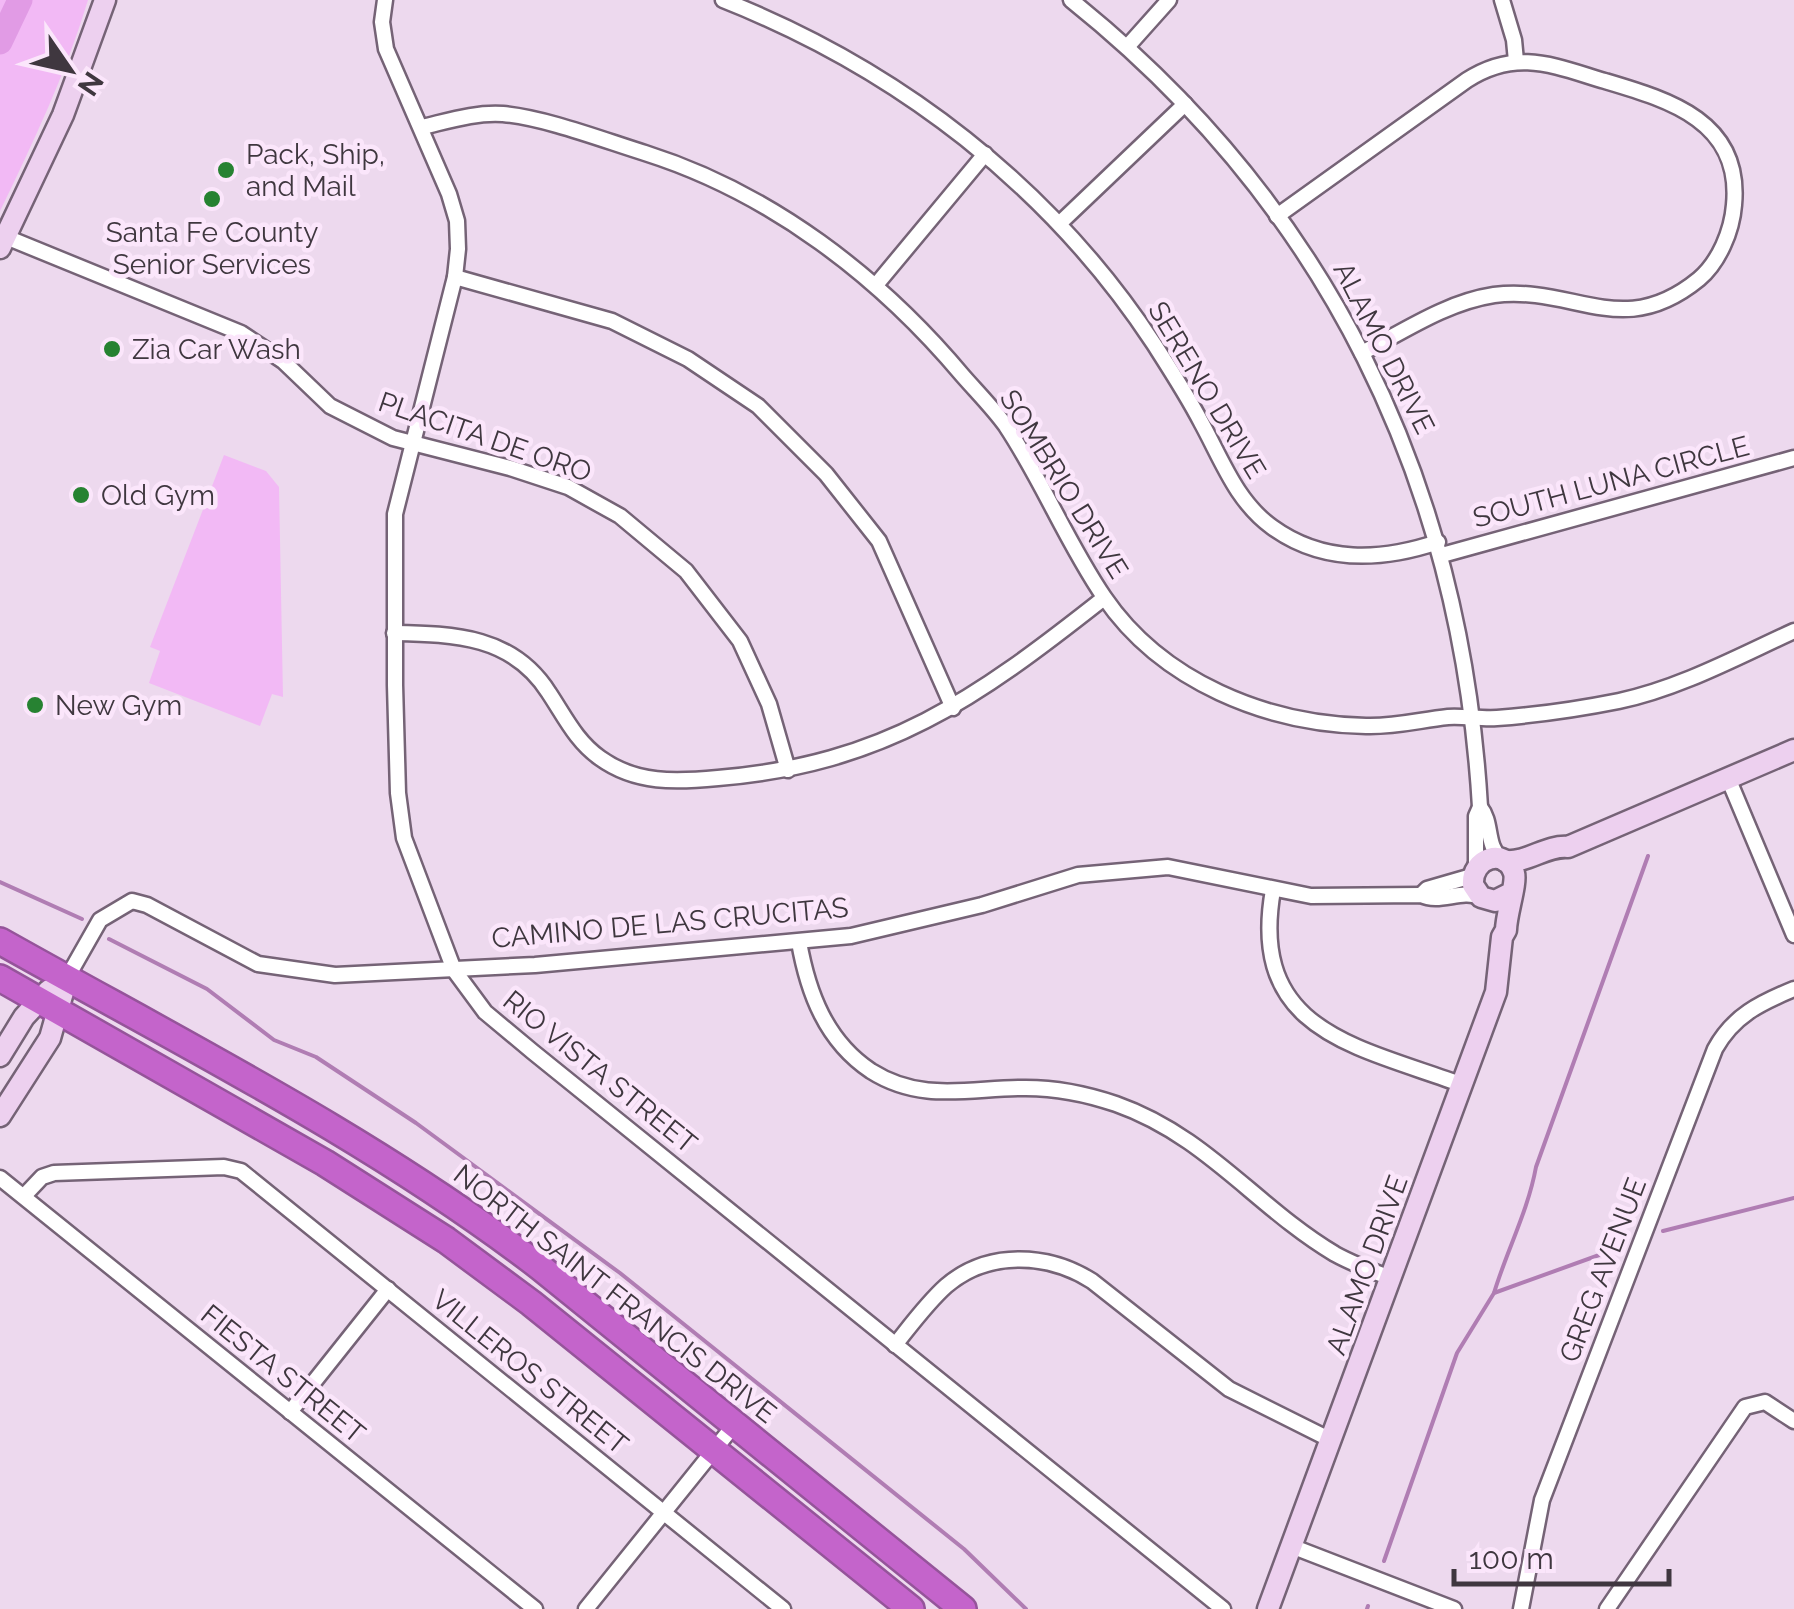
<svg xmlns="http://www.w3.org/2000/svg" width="1794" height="1609" viewBox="0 0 1794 1609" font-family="Raleway,sans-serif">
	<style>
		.green { fill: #f2b9f5 }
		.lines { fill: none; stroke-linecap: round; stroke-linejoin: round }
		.stream { stroke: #b07db3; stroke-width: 4 }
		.river { stroke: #e19be5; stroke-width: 25 }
		.street-casing { stroke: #756376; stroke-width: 19 }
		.secondary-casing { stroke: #756376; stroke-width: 25 }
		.highway-casing { stroke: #95549a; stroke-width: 30 }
		.street { stroke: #fff; stroke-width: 14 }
		.secondary { stroke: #edd0ef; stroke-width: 20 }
		.highway { stroke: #c464cb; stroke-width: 25 }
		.poi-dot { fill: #278232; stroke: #fbe6fb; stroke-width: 4 }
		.labels { text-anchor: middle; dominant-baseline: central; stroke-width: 9; stroke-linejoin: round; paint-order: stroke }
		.poi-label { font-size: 28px; fill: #3f373f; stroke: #fbe6fb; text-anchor: start }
		.street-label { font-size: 28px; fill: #3f373f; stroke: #fbe6fb }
	</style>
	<rect width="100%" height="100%" fill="#edd9ee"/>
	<g class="green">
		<path d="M 0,0 L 88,0 C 66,73 33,143 0,211 Z"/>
		<path d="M 224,455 L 266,471 L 279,487 L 283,697 L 272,694 L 260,726 L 149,683 L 160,651 L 150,647 Z"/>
	</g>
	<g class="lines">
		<g class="stream">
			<path d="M 0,882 L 82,919"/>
			<path d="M 109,939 L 207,989 L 274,1040 L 316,1057 L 416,1123 L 620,1273 L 964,1549 L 1026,1609"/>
			<path d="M 1663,1231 L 1794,1198"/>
			<path d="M 1494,1293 C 1507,1250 1528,1211 1536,1167 L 1648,856"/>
			<path d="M 1384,1561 L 1457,1353 L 1494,1293 L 1613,1250"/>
			<path d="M 1367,1609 L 1368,1606"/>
		</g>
		<path class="river" d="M 0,42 L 20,0"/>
		<defs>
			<g id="street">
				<path d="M 385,0 L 382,22 L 386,49 L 449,194 L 457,221 L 458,249 L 455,277 L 395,514 L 395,685 L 398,793 L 404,838 L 454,970 L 485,1012 L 533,1052 L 1223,1609"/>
				<path d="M 723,0 C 898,69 1050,186 1154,344 C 1170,369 1187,395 1201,422 C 1222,460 1236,501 1272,527 C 1323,564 1381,561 1438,542"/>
				<path d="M 1071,0 C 1327,205 1461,481 1480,807 L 1476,816 L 1476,868"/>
				<path d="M 1502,0 L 1514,40 L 1516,61"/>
				<path d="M 1127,47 L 1169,0"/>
				<path d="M 422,127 C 448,121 476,112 503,114 C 546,118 603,140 645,153 C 771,193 879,276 963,376 C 977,392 993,408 1006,426 C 1042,480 1067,543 1104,597 C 1162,682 1267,724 1366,726 C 1395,727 1420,720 1448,717 C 1464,716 1480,719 1497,718 C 1537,715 1579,709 1619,701 C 1680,688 1737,657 1794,631"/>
				<path d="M 1277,216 L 1467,80 C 1517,48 1554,66 1605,81 C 1669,100 1742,121 1734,205 C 1732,231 1719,262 1699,279 C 1622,342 1575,285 1494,295 C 1447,302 1404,331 1362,353"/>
				<path d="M 1060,223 L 1185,104"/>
				<path d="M 6,237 L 241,333 L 283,361 L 330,406 L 393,438 L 510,468 L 568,487 L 620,516 L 686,571 L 740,641 L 769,704 L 788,770"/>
				<path d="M 455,277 L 612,321 L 688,359 L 758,406 L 826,474 L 879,541 L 953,708"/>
				<path d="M 876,285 L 985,154"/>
				<path d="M 1442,555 L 1794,458"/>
				<path d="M 394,633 C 455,634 513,636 549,693 C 565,717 576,741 600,758 C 636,784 676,782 718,778 C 885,764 976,699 1104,598"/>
				<path d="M 1728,778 L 1794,935"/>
				<path d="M 1480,807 C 1493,823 1485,844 1501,859"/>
				<path d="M 1273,890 C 1248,1032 1357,1046 1463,1085"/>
				<path d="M 1421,895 L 1427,889 L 1472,876"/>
				<path d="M 799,942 C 808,993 826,1041 871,1071 C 920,1102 966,1089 1019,1088 C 1053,1087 1084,1093 1116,1104 C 1207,1136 1256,1207 1335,1254 C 1353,1264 1372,1271 1391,1278"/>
				<path d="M 67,978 L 100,920 L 132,901 L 147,905 L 258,964 L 335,975 L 535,965 L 851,936 L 982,905 L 1078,875 L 1168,867 L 1311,896 L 1421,895 C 1440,904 1461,889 1480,897"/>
				<path d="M 0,1178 L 535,1609"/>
				<path d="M 24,1196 L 42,1177 L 54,1173 L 224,1167 L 241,1171 L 783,1609"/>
				<path d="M 895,1345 C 911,1325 927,1303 946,1286 C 988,1250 1048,1253 1092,1281 L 1229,1389 L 1331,1440"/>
				<path d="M 290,1412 L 388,1289"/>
				<path d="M 1291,1546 L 1454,1609"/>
				<path d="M 586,1609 L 735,1424"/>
				<path d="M 1521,1609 L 1542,1500 L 1715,1049 C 1733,1016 1760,1003 1794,989"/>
				<path d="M 1607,1609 L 1745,1407 L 1765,1402 L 1794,1421"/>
			</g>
			<g id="secondary">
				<path d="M 0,248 L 63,115 L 105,0"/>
				<path d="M 1505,861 C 1528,863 1546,845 1568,847 L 1794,750"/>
				<path d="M 0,1056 L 24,1017 L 49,990"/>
				<path d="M 0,1116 L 50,1038 L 67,978"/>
				<path d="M 1268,1609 L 1496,992 L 1502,937 L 1506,930 C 1506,915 1517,883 1514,873 C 1506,847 1471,857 1473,885 L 1481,897 L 1495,901 L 1511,893"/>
			</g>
			<g id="highway">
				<path d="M 0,941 C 183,1044 373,1139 540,1267 L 963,1609"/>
				<path d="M 0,978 L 325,1163 L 446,1240 L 531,1303 L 911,1609"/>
			</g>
		</defs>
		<use href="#street" class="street-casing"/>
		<use href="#secondary" class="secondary-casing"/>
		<use href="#highway" class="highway-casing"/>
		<use href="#street" class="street"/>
		<use href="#secondary" class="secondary"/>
		<use href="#highway" class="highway"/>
	</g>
	<g class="poi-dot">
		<circle cx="226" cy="170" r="10"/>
		<circle cx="212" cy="199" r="10"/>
		<circle cx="112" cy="349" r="10"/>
		<circle cx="81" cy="495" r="10"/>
		<circle cx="35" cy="705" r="10"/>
	</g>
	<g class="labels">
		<g class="poi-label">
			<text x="246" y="154">Pack, Ship,<tspan x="246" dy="32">and Mail</tspan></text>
			<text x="212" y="232" text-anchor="middle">Santa Fe County<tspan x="212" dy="32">Senior Services</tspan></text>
			<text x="132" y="349">Zia Car Wash</text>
			<text x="101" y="495">Old Gym</text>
			<text x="55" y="705">New Gym</text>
		</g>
		<g class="street-label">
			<text transform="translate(1384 348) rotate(63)">ALAMO DRIVE</text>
			<text transform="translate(1207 390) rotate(59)">SERENO DRIVE</text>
			<text transform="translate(485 437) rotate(19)">PLACITA DE ORO</text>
			<text transform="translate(1611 482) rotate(-15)">SOUTH LUNA CIRCLE</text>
			<text transform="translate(1064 484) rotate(58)">SOMBRIO DRIVE</text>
			<text transform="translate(670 923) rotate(-5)">CAMINO DE LAS CRUCITAS</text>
			<text transform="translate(600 1072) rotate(39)">RIO VISTA STREET</text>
			<text transform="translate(1367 1265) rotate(-70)">ALAMO DRIVE</text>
			<text transform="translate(1603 1270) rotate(-69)">GREG AVENUE</text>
			<text transform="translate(615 1294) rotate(38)">NORTH SAINT FRANCIS DRIVE</text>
			<text transform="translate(530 1372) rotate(39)">VILLEROS STREET</text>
			<text transform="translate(283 1374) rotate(39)">FIESTA STREET</text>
		</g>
	</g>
	<g transform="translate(70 70) rotate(124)" stroke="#fbe6fb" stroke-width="8" paint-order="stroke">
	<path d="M0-8L18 38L0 25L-18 38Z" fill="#3f373f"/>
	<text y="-15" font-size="28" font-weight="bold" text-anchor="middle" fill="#3f373f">N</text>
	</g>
	<path d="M1454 1569v15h215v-15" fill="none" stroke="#3f373f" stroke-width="5"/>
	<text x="1469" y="1569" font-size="30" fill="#3f373f" stroke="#fbe6fb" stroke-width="8" paint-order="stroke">100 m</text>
</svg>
